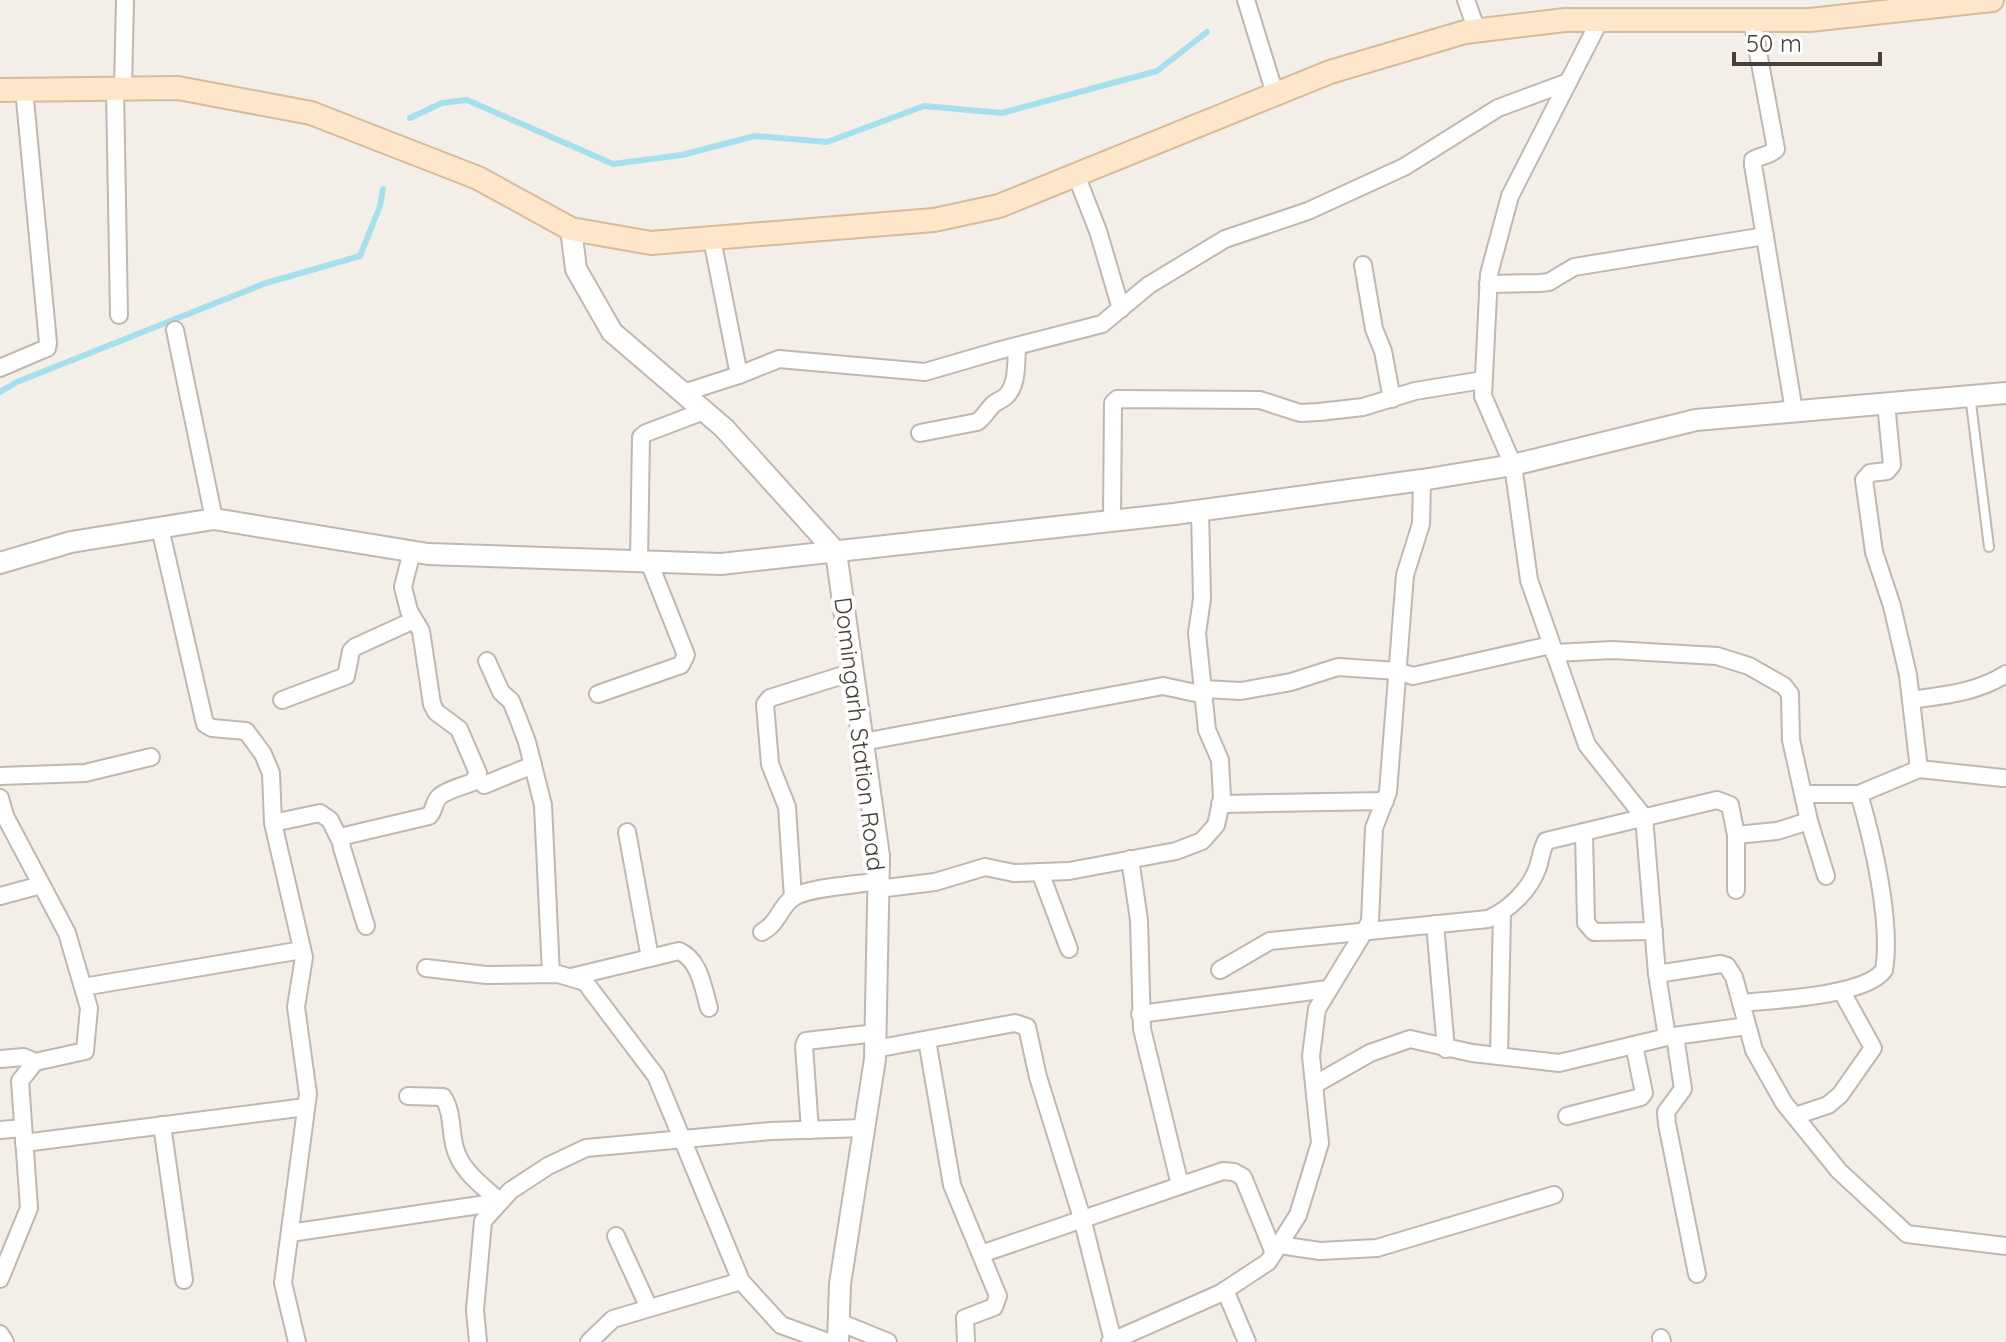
<svg xmlns="http://www.w3.org/2000/svg" width="2006" height="1342" viewBox="0 0 2006 1342" font-family="Quicksand,sans-serif">
	<style>
		.lines { fill: none; stroke-linecap: round; stroke-linejoin: round }
		.stream { stroke: #a6e0ef; stroke-width: 6 }
		.service-casing { stroke: #c2b7ae; stroke-width: 12 }
		.minor-casing { stroke: #c2b7ae; stroke-width: 20 }
		.tertiary-casing { stroke: #c2b7ae; stroke-width: 24 }
		.secondary-casing { stroke: #d6bb9c; stroke-width: 26 }
		.service { stroke: #fff; stroke-width: 8 }
		.minor { stroke: #fff; stroke-width: 16 }
		.tertiary { stroke: #fff; stroke-width: 20 }
		.secondary { stroke: #fde6c9; stroke-width: 22 }
		.labels { text-anchor: middle; dominant-baseline: central; stroke-width: 8; stroke-linejoin: round; paint-order: stroke }
		.street-label { font-size: 24px; fill: #473e37; stroke: #fff }
	</style>
	<rect width="100%" height="100%" fill="#f4eee8"/>
	<g class="lines">
		<g class="stream">
			<path d="M 410,118 L 442,103 L 467,100 L 613,164 L 682,155 L 755,136 L 827,142 L 924,106 L 1002,113 L 1157,71 L 1207,32"/>
			<path d="M 0,392 L 17,382 L 266,283 L 360,256 L 380,206 L 383,189"/>
		</g>
		<defs>
			<path id="service" d="M 1970,395 L 1989,547"/>
			<g id="minor">
				<path d="M 1246,0 L 1275,94"/>
				<path d="M 1466,0 L 1477,31"/>
				<path d="M 1600,20 L 1510,196 L 1489,274 L 1483,396 L 1513,465 L 1529,580 L 1587,745 L 1644,817 L 1657,974 L 1667,1037"/>
				<path d="M 1752,20 L 1776,149 C 1770,156 1761,155 1753,160 L 1753,165 L 1794,411"/>
				<path d="M 123,88 L 125,0"/>
				<path d="M 115,89 L 119,315"/>
				<path d="M 1076,175 L 1098,231 L 1121,309"/>
				<path d="M 712,239 L 739,375"/>
				<path d="M 1363,265 L 1374,329 L 1383,351 L 1392,399"/>
				<path d="M 1488,284 L 1540,283 L 1549,282 L 1574,267 L 1765,236"/>
				<path d="M 175,330 L 214,519"/>
				<path d="M 0,368 L 42,350 L 47,348 L 48,343 L 24,89"/>
				<path d="M 683,393 L 739,375 L 779,359 L 925,372 L 997,351 L 1102,324 L 1149,285 L 1225,239 L 1308,211 L 1404,167 L 1498,108 L 1568,82"/>
				<path d="M 1886,403 L 1892,465 L 1887,471 L 1870,473 L 1864,480 L 1874,552 L 1892,606 L 1908,675 L 1919,769"/>
				<path d="M 920,433 L 977,422 C 985,417 988,408 995,403 C 998,401 1003,399 1006,396 C 1018,385 1016,361 1017,346"/>
				<path d="M 1112,521 L 1113,403 L 1117,399 L 1260,400 L 1300,413 L 1319,412 L 1363,407 L 1415,391 L 1483,380"/>
				<path d="M 160,528 L 205,724 L 212,728 L 246,731 L 263,754 L 271,773 L 273,823 L 304,957 L 296,1007 L 308,1094 L 283,1283 L 297,1342"/>
				<path d="M 639,561 L 641,437 L 646,433 L 704,411"/>
				<path d="M 1554,653 L 1613,650 L 1717,656 L 1749,666 L 1784,686 L 1790,694 L 1791,740 L 1809,821 L 1826,876"/>
				<path d="M 487,661 L 501,692 L 511,701 L 518,718 L 527,742 L 543,805 L 551,974"/>
				<path d="M 1204,689 L 1241,691 L 1291,682 L 1338,667 L 1398,671 L 1413,676 L 1551,645"/>
				<path d="M 598,694 L 681,665 L 686,655 L 649,562"/>
				<path d="M 282,700 L 346,676 L 351,651 L 355,647 L 414,620"/>
				<path d="M 1911,700 C 1945,695 1976,693 2006,674"/>
				<path d="M 863,742 L 1163,686 L 1205,695"/>
				<path d="M 0,776 L 85,773 L 151,757"/>
				<path d="M 484,785 L 533,765"/>
				<path d="M 1803,794 L 1859,794 L 1919,769 L 2003,778"/>
				<path d="M 0,798 L 5,816 L 67,933 L 89,1008 L 85,1051 L 35,1062 L 20,1081 L 29,1208 L 0,1279"/>
				<path d="M 1220,804 L 1385,801"/>
				<path d="M 273,823 L 320,813 L 330,820 L 341,842"/>
				<path d="M 627,832 L 650,958"/>
				<path d="M 1584,832 L 1586,923 L 1594,932 L 1654,931"/>
				<path d="M 1736,835 L 1777,831 L 1809,821"/>
				<path d="M 1130,859 L 1139,920 L 1142,1029 L 1180,1185"/>
				<path d="M 1040,872 L 1069,949"/>
				<path d="M 878,889 L 935,882 L 985,867 L 1014,873 L 1069,871 L 1176,851 L 1202,841 L 1216,825 L 1222,798 L 1220,760 L 1207,730 L 1197,633 L 1202,599 L 1200,510"/>
				<path d="M 0,896 L 41,885"/>
				<path d="M 793,898 L 787,807 L 770,764 L 765,704 L 770,698 L 853,672"/>
				<path d="M 1435,924 L 1446,1049"/>
				<path d="M 366,926 L 342,848 L 341,842 L 344,836 L 429,816 C 435,810 433,803 439,797 C 446,790 463,786 473,782 L 478,773 L 459,729 L 436,712 L 432,704 L 421,631 L 409,611 L 403,587 L 412,551"/>
				<path d="M 762,932 C 777,924 779,910 791,899 C 805,887 858,885 878,881"/>
				<path d="M 426,968 L 486,975 L 558,974 L 585,982 L 656,1076 L 741,1281 L 781,1325 L 828,1342"/>
				<path d="M 1220,970 L 1270,941 L 1488,919 C 1509,910 1530,890 1538,867 C 1541,857 1541,851 1546,841 L 1717,800 L 1730,805 L 1736,835 L 1736,890"/>
				<path d="M 1657,974 L 1721,964 L 1727,966 L 1734,977 L 1754,1050 L 1784,1103 L 1839,1171 L 1907,1234 L 2006,1246"/>
				<path d="M 571,977 L 679,951 C 700,960 703,988 709,1008"/>
				<path d="M 83,987 L 302,950"/>
				<path d="M 1741,1003 C 1773,1000 1866,996 1884,970 C 1892,922 1873,841 1859,794"/>
				<path d="M 1140,1014 L 1328,989"/>
				<path d="M 1675,1036 L 1683,1089 L 1666,1112 L 1667,1124 L 1697,1274"/>
				<path d="M 927,1040 L 952,1185 L 998,1296 L 994,1307 L 965,1318 L 966,1342"/>
				<path d="M 875,1049 L 1015,1023 L 1027,1027 L 1038,1077 L 1082,1218 L 1113,1341"/>
				<path d="M 1499,1056 L 1502,913"/>
				<path d="M 0,1059 L 24,1057 L 35,1062"/>
				<path d="M 1314,1085 L 1370,1053 L 1410,1039 L 1472,1053 L 1559,1063 L 1667,1037 L 1747,1026"/>
				<path d="M 408,1096 L 443,1097 C 453,1112 450,1131 455,1148 C 461,1171 483,1186 500,1202"/>
				<path d="M 1567,1116 L 1641,1097 L 1644,1093 L 1634,1045"/>
				<path d="M 1795,1116 L 1828,1105 L 1840,1095 L 1873,1048 L 1842,992"/>
				<path d="M 162,1125 L 184,1280"/>
				<path d="M 0,1130 L 23,1128"/>
				<path d="M 810,1130 L 804,1046 L 806,1041 L 876,1033"/>
				<path d="M 24,1143 L 306,1107"/>
				<path d="M 290,1233 L 500,1202"/>
				<path d="M 616,1236 L 649,1308"/>
				<path d="M 1279,1245 L 1320,1251 L 1377,1248 L 1554,1195"/>
				<path d="M 981,1254 L 1223,1171 L 1234,1172 L 1243,1177 L 1274,1253"/>
				<path d="M 1225,1290 L 1247,1342"/>
				<path d="M 839,1322 L 888,1342"/>
				<path d="M 0,1334 L 5,1342"/>
				<path d="M 1661,1338 L 1662,1342"/>
				<path d="M 478,1342 L 475,1310 L 483,1221 L 510,1191 L 548,1166 L 586,1148 L 771,1131 L 865,1128"/>
				<path d="M 589,1342 L 613,1319 L 741,1281"/>
				<path d="M 1110,1342 L 1221,1293 L 1268,1262 L 1298,1215 L 1320,1143 L 1311,1056 L 1317,1009 L 1370,922 L 1374,828 L 1388,792 L 1405,575 L 1421,524 L 1422,480"/>
			</g>
			<g id="tertiary">
				<path d="M 571,229 L 576,269 L 612,332 L 724,428 L 836,552 L 879,856 L 875,1059 L 840,1284 L 838,1342"/>
				<path d="M 0,563 L 71,542 L 214,519 L 428,554 L 721,564 L 1174,514 L 1422,480 L 1513,465 L 1696,420 L 2006,393"/>
			</g>
			<path id="secondary" d="M 0,90 L 178,88 L 311,113 L 478,178 L 571,229 L 651,243 L 934,220 L 999,206 L 1330,72 L 1465,32 L 1565,20 L 1810,20 L 1992,0"/>
		</defs>
		<use href="#service" class="service-casing"/>
		<use href="#minor" class="minor-casing"/>
		<use href="#tertiary" class="tertiary-casing"/>
		<use href="#secondary" class="secondary-casing"/>
		<use href="#service" class="service"/>
		<use href="#minor" class="minor"/>
		<use href="#tertiary" class="tertiary"/>
		<use href="#secondary" class="secondary"/>
	</g>
	<g class="labels">
		<g class="street-label">
			<text transform="translate(860 734) rotate(83)">Domingarh Station Road</text>
		</g>
	</g>
	<path d="M1734 52v12h146v-12" fill="none" stroke="#473e37" stroke-width="4"/>
	<text x="1746" y="52" font-size="24" fill="#473e37" stroke="#ffffff" stroke-width="6" paint-order="stroke">50 m</text>
</svg>
